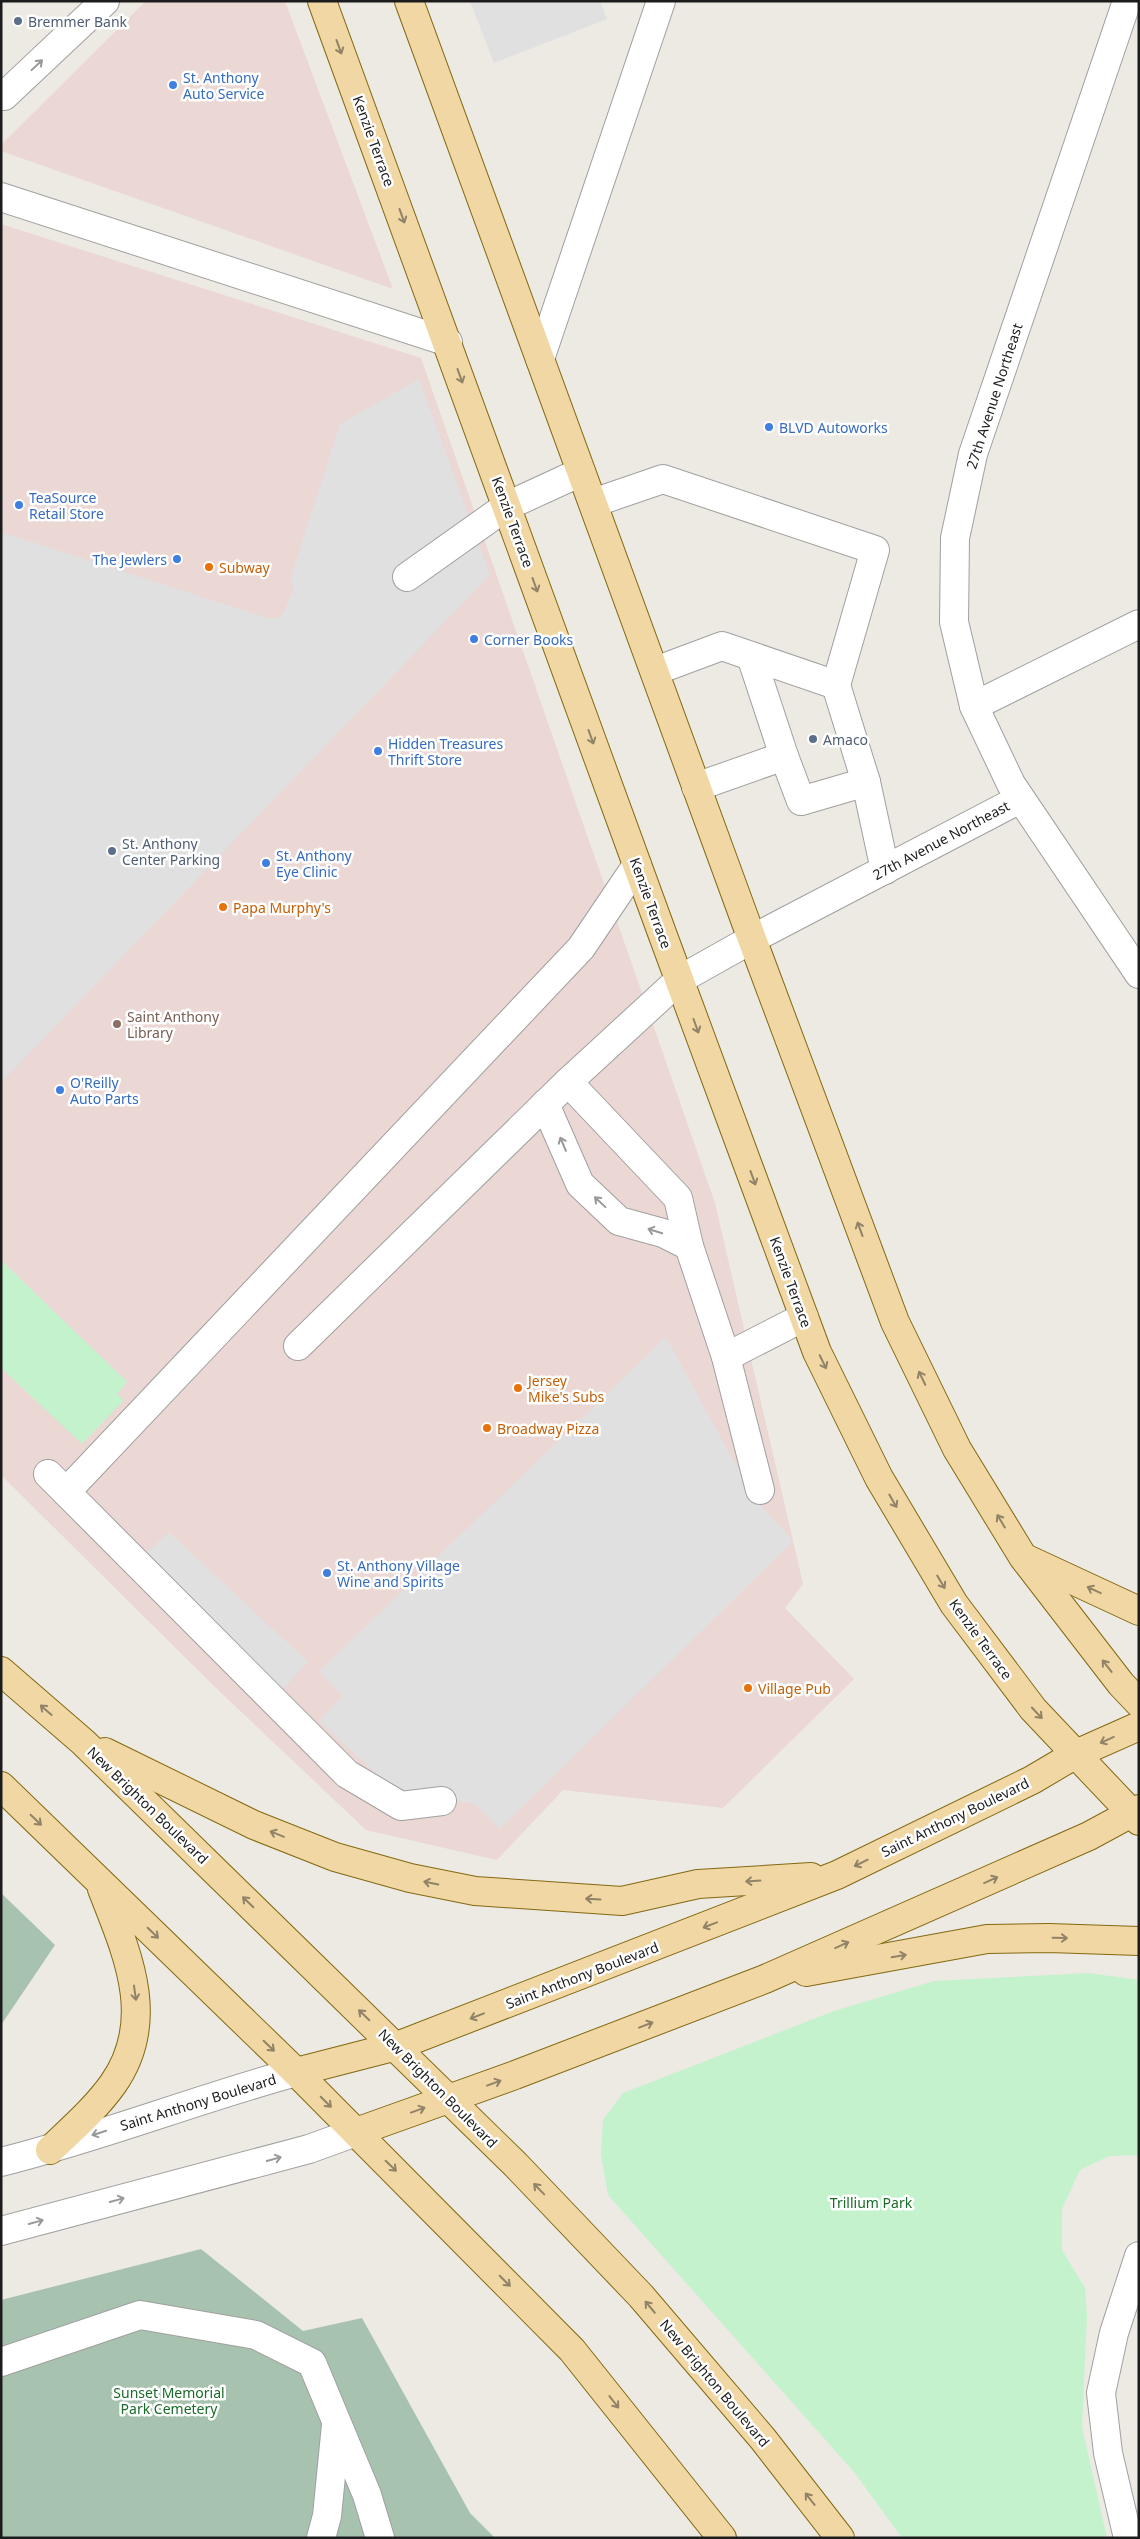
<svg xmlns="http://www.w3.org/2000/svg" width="1140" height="2539" viewBox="0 0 1140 2539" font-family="'Noto Sans',sans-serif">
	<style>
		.commercial { fill: #ebd7d4 }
		.cemetery { fill: #a7c2ae }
		.park { fill: #c4f2cd }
		.parking { fill: #e0e0e0 }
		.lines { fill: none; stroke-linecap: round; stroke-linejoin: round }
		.minor-casing { stroke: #a0a0a0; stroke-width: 30 }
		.major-casing { stroke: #836911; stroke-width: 30 }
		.minor { stroke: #fff; stroke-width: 28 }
		.major { stroke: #f0d7a4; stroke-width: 28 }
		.oneway { stroke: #918367 }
		.oneway2 { stroke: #999 }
		.service-dot { fill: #5c6f8a; stroke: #fff; stroke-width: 2 }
		.shop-dot { fill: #3f7fe0; stroke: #fff; stroke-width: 2 }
		.food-dot { fill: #e8710a; stroke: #fff; stroke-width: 2 }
		.education-dot { fill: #8d6e63; stroke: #fff; stroke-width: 2 }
		.labels { text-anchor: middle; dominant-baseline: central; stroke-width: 5; stroke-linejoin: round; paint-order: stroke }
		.service-label { font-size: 14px; fill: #4e5e75; stroke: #fff; text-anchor: start }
		.shop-label { font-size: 14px; fill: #366cbe; stroke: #fff; text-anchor: start }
		.street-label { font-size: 14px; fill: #1c1c1c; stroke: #fff }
		.food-label { font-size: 14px; fill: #c56008; stroke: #fff; text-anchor: start }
		.education-label { font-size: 14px; fill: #785e54; stroke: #fff; text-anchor: start }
		.park-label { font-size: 14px; fill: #186c28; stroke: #fff }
	</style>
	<rect width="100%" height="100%" fill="#eceae3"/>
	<g class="commercial">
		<path d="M 146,1 L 285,1 L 393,289 L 1,151 L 1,145 Z"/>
		<path d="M 1,224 L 421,358 L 715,1203 L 803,1584 L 785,1608 L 854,1679 L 723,1808 L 563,1790 L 497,1860 L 366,1830 L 215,1687 L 1,1475 Z"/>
	</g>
	<g class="cemetery">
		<path d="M 1,1893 L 55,1945 L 1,2025 Z"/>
		<path d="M 201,2249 L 303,2331 L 362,2318 L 470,2513 L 495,2538 L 1,2538 L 1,2300 Z"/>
	</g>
	<g class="park">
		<path d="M 1,1260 L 127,1382 L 117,1394 L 124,1400 L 82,1444 L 1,1368 Z"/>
		<path d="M 1088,1973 L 1139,1980 L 1139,2155 L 1109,2156 L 1080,2170 L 1062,2209 L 1062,2250 L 1085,2288 L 1087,2316 L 1082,2427 L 1107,2538 L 902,2538 L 854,2472 L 608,2195 L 601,2155 L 603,2120 L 623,2093 L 834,2011 L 934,1981 Z"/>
	</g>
	<g class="parking">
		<path d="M 470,1 L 600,1 L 607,19 L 494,63 Z"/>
		<path d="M 419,379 L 490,575 L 1,1083 L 1,532 L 271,619 L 282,616 L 293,591 L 291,576 L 340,424 Z"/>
		<path d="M 666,1337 L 742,1476 L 741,1483 L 793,1541 L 500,1829 L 475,1804 L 394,1790 L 319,1721 L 342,1696 L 319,1671 Z"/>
		<path d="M 169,1532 L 308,1662 L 283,1689 L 144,1555 Z"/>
	</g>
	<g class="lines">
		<defs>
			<g id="minor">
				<path d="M 1127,1 L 973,454 L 955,538 L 954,622 L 974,706 L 1011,784 L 1139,974"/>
				<path d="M 1,94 L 4,96 L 105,1"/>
				<path d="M 1,197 L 448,342"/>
				<path d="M 540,359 L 661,1"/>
				<path d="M 593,503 L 663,479 L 875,550 L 836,685"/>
				<path d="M 407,577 L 507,506 L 581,472"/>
				<path d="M 751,656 L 784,756"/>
				<path d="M 655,671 L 722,646 L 836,685 L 866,782 L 885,870"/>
				<path d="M 974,706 L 1139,624"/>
				<path d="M 696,787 L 784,756 L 801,801 L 866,782"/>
				<path d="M 545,1104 L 580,1184 L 619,1221 L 663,1233 L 689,1246"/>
				<path d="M 298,1346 L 568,1082"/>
				<path d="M 726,1357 L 804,1317"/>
				<path d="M 48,1474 L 347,1774 L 401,1806 L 442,1801"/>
				<path d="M 760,1490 L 726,1357 L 689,1246 L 678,1198 L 568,1082 L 679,980 L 752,939 L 1020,799"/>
				<path d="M 66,1492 L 581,948 L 637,865"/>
				<path d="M 1,2162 C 101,2137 197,2099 296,2072"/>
				<path d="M 1,2231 L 309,2149 L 356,2132"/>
				<path d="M 1,2362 L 140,2315 L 256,2335 L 312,2363 L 367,2495 L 380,2538"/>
				<path d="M 321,2538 L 327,2516 L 336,2425"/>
				<path d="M 1128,2538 L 1108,2453 L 1101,2393 L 1114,2333 L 1139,2256"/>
			</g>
			<g id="major">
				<path d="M 322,1 L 662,933 L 817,1352 L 879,1478 L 954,1604 L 1033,1709 L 1139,1821"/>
				<path d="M 409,1 L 752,939 L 895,1322 L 957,1449 L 1023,1557 L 1121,1684 L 1139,1703"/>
				<path d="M 1027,1559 L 1139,1611"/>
				<path d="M 1,1671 L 83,1742 L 516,2165 L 641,2296 L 763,2439 L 840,2538"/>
				<path d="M 105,1752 L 254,1825 L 335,1857 L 410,1878 L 475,1891 L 622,1901 L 698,1884 L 811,1877"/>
				<path d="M 1,1786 L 296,2072 L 572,2350 L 722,2538"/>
				<path d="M 806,1972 L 987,1939 L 1049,1938 L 1139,1941"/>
				<path d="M 296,2072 L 397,2046 L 837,1875 L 1032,1780 L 1076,1754 L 1139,1726"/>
				<path d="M 356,2132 L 515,2075 L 765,1979 L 1089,1836 L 1139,1809"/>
				<path d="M 50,2150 C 72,2129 96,2108 113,2084 C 158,2020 127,1953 102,1889"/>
			</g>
		</defs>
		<use href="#minor" class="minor-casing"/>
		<use href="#major" class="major-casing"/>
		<use href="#minor" class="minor"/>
		<use href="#major" class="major"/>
	</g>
	<defs><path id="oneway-shaft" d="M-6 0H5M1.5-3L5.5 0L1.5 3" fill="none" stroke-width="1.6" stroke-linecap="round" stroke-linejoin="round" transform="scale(1.25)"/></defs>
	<g class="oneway">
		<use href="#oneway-shaft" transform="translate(339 47) rotate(70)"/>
		<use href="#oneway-shaft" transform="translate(402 216) rotate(70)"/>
		<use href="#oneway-shaft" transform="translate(460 376) rotate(70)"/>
		<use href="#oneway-shaft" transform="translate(535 585) rotate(70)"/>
		<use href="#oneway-shaft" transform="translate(591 737) rotate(70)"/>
		<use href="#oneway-shaft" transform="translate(696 1026) rotate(70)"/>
		<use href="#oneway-shaft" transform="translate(753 1178) rotate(70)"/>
		<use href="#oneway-shaft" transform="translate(860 1229) rotate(-110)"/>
		<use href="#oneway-shaft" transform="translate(823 1362) rotate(64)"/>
		<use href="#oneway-shaft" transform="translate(922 1378) rotate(-116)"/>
		<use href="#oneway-shaft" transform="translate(893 1501) rotate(60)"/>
		<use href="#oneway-shaft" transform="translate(1001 1521) rotate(-121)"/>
		<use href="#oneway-shaft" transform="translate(941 1582) rotate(59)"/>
		<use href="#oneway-shaft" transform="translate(1094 1590) rotate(-155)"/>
		<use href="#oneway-shaft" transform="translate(1107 1666) rotate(-128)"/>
		<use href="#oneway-shaft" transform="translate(46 1710) rotate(-139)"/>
		<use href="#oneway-shaft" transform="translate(1037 1713) rotate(47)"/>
		<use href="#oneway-shaft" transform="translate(1107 1740) rotate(156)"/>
		<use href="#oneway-shaft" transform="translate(36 1820) rotate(44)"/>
		<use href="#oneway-shaft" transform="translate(277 1834) rotate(-158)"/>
		<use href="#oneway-shaft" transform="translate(861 1863) rotate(154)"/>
		<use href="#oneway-shaft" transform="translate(991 1880) rotate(-24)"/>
		<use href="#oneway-shaft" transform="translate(753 1881) rotate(176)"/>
		<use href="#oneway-shaft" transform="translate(431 1883) rotate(-168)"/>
		<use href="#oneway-shaft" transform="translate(593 1899) rotate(-177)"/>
		<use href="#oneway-shaft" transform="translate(248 1902) rotate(-136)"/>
		<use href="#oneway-shaft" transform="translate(710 1925) rotate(159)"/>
		<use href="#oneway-shaft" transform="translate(153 1933) rotate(44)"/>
		<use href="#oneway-shaft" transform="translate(1060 1938) rotate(1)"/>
		<use href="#oneway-shaft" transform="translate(842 1945) rotate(-24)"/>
		<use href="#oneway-shaft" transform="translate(899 1956) rotate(-10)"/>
		<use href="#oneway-shaft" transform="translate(135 1993) rotate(82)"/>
		<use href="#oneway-shaft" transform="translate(364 2015) rotate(-136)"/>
		<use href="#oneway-shaft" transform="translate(477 2016) rotate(159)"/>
		<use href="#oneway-shaft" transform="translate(646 2025) rotate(-21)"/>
		<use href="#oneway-shaft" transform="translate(269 2046) rotate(44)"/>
		<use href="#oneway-shaft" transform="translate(494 2083) rotate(-20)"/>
		<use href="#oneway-shaft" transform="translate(326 2102) rotate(45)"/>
		<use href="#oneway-shaft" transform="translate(418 2110) rotate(-20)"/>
		<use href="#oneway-shaft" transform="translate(391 2166) rotate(44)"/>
		<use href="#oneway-shaft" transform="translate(539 2189) rotate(-134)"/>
		<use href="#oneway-shaft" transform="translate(505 2281) rotate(45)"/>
		<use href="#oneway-shaft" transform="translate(650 2307) rotate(-130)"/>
		<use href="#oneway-shaft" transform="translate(614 2402) rotate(52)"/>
		<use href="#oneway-shaft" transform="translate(810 2499) rotate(-128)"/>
	</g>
	<g class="oneway2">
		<use href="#oneway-shaft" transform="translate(37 65) rotate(-43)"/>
		<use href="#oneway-shaft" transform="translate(563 1144) rotate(-113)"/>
		<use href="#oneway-shaft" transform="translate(600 1202) rotate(-137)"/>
		<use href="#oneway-shaft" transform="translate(655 1231) rotate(-163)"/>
		<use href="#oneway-shaft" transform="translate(99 2133) rotate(162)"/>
		<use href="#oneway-shaft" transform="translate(274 2159) rotate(-15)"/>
		<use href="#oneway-shaft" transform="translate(117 2200) rotate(-15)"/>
		<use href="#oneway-shaft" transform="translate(36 2222) rotate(-15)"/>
	</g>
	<g class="service-dot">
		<circle cx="18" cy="21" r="5"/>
		<circle cx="813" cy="739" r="5"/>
		<circle cx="112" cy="851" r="5"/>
	</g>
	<g class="shop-dot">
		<circle cx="173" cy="85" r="5"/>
		<circle cx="769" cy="427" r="5"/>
		<circle cx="19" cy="505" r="5"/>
		<circle cx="177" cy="559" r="5"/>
		<circle cx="474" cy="639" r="5"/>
		<circle cx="378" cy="751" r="5"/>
		<circle cx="266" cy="863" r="5"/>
		<circle cx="60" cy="1090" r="5"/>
		<circle cx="327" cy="1573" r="5"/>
	</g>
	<g class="food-dot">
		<circle cx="209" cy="567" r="5"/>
		<circle cx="223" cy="907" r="5"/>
		<circle cx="518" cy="1388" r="5"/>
		<circle cx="487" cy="1428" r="5"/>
		<circle cx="748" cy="1688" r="5"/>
	</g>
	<circle class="education-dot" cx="117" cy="1024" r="5"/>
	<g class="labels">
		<g class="service-label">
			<text x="28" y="21">Bremmer Bank</text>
			<text x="823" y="739">Amaco</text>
			<text x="122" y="843">St. Anthony<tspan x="122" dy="16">Center Parking</tspan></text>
		</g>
		<g class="shop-label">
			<text x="183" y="77">St. Anthony<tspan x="183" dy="16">Auto Service</tspan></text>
			<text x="779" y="427">BLVD Autoworks</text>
			<text x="29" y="497">TeaSource<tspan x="29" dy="16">Retail Store</tspan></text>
			<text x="167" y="559" text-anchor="end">The Jewlers</text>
			<text x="484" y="639">Corner Books</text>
			<text x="388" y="743">Hidden Treasures<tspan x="388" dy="16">Thrift Store</tspan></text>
			<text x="276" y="855">St. Anthony<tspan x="276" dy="16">Eye Clinic</tspan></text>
			<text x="70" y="1082">O'Reilly<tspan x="70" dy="16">Auto Parts</tspan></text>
			<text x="337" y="1565">St. Anthony Village<tspan x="337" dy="16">Wine and Spirits</tspan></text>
		</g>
		<g class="street-label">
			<text transform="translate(374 141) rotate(70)">Kenzie Terrace</text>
			<text transform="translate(994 396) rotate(-72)">27th Avenue Northeast</text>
			<text transform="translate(513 522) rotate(70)">Kenzie Terrace</text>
			<text transform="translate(941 840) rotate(-28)">27th Avenue Northeast</text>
			<text transform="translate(651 903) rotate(70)">Kenzie Terrace</text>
			<text transform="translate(791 1282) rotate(70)">Kenzie Terrace</text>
			<text transform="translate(981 1639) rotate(54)">Kenzie Terrace</text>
			<text transform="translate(148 1805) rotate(44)">New Brighton Boulevard</text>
			<text transform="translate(955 1817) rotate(-26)">Saint Anthony Boulevard</text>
			<text transform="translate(582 1975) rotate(-21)">Saint Anthony Boulevard</text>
			<text transform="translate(438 2088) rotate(45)">New Brighton Boulevard</text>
			<text transform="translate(198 2102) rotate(-17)">Saint Anthony Boulevard</text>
			<text transform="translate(715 2383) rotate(50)">New Brighton Boulevard</text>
		</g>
		<g class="food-label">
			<text x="219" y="567">Subway</text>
			<text x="233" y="907">Papa Murphy's</text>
			<text x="528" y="1380">Jersey<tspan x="528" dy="16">Mike's Subs</tspan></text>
			<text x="497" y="1428">Broadway Pizza</text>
			<text x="758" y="1688">Village Pub</text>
		</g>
		<g class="education-label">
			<text x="127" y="1016">Saint Anthony<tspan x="127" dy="16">Library</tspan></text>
		</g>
		<g class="park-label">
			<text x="871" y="2202">Trillium Park</text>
			<text x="169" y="2392">Sunset Memorial<tspan x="169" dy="16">Park Cemetery</tspan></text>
		</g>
	</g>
	<rect width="1140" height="2539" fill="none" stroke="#1c1c1c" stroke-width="5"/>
</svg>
